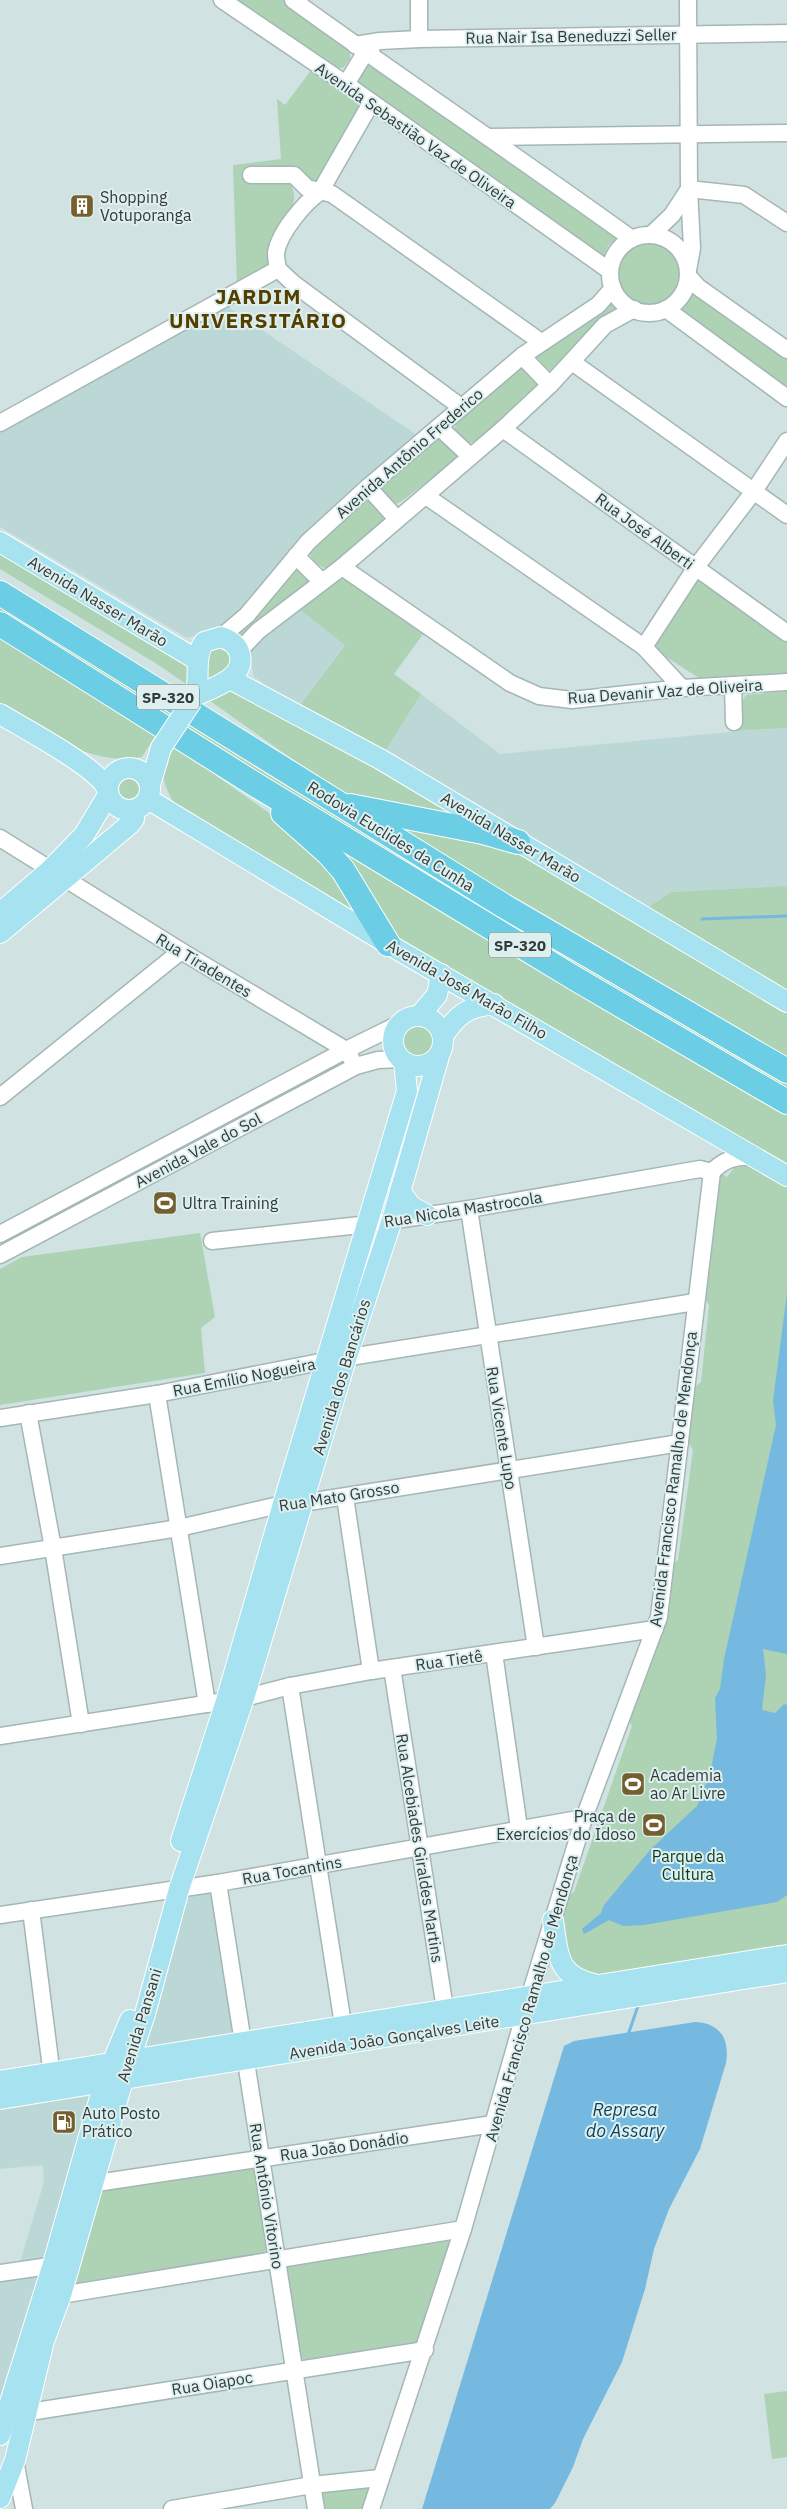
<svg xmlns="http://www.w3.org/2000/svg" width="787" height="2509" viewBox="0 0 787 2509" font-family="'IBM Plex Sans',sans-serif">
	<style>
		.built { fill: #bcd8d6 }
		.green { fill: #add2b4 }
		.water { fill: #75b8e0 }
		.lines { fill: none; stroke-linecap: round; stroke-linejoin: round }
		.stream { stroke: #75b8e0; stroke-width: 3 }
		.minor-casing { stroke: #a5b6b6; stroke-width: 19 }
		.major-casing { stroke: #fff; stroke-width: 22 }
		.highway-casing { stroke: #fff; stroke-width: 26 }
		.minor { stroke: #fff; stroke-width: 16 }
		.major { stroke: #a6e2ef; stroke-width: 20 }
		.highway { stroke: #6bcee5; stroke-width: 24 }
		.major-bridge-casing { stroke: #fff; stroke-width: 22; stroke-linecap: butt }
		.major-bridge { stroke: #a6e2ef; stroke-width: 20 }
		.labels { text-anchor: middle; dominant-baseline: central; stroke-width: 4; stroke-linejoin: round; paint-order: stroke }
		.shield { fill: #ddf0ef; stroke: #667170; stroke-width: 1 }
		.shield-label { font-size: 15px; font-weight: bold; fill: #333a3a }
		.street-label { font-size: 16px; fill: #333a3a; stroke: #ddf0ef }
		.poi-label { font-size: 16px; fill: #333a3a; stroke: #ddf0ef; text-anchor: start }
		.park-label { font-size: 16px; fill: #0c391b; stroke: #ddf0ef }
		.water-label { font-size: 18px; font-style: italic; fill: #0b425e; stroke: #ddf0ef }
		.district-label { font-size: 21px; font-weight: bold; letter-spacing: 1px; fill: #553f00; stroke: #ddf0ef }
	</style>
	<rect width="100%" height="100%" fill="#d0e3e2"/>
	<g class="built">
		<path d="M 227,300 L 231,309 L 417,435 L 301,538 L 236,617 L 202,634 L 187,638 L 0,527 L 0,428 Z"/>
		<path d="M 298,608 L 345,644 L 298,708 L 254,677 L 250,656 L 253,644 Z"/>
		<path d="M 421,694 L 500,754 L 729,732 L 787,728 L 787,886 L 671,892 L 644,910 L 382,756 Z"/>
		<path d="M 208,1893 L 212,1897 L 234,2027 L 230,2037 L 145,2049 L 142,2046 L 183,1903 L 189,1895 Z"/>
		<path d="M 93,2087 L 45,2258 L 20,2262 L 44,2182 L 43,2165 L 0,2169 L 0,2102 Z"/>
		<path d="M 28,2273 L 37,2277 L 38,2282 L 0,2409 L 0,2277 Z"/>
	</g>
	<g class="green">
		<path d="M 231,0 L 286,0 L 350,46 L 350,59 L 343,68 L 331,68 Z"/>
		<path d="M 368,64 L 376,64 L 615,233 L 616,239 L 608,246 L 604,256 L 597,255 L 360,88 L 357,79 Z"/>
		<path d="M 312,69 L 358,100 L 360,111 L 320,185 L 282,180 L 291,184 C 301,209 284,213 276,233 C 271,243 271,257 269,268 L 237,286 L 233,165 L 281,159 L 277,99 L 285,105 Z"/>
		<circle cx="648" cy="274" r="33"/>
		<path d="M 692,292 L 787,355 L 787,390 L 681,316 L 681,308 Z"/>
		<path d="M 608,301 L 615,303 L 617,308 L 558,370 L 549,370 L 537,358 L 539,350 Z"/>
		<path d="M 518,366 L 525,366 L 538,379 L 537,389 L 477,442 L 466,443 L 455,430 L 456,416 Z"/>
		<path d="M 436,436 L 457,453 L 457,459 L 402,501 L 396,504 L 381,489 L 382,481 Z"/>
		<path d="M 371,500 L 383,514 L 383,523 L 327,569 L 314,563 L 308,551 L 360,501 Z"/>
		<path d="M 0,546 L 194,668 L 189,686 L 157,664 L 0,569 Z"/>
		<path d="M 297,566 L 311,581 L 241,637 L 237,634 Z"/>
		<path d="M 333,579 L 356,580 L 426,630 L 394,674 L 421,694 L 382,756 L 298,708 L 345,645 L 298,608 Z"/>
		<path d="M 695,581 L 707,582 L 787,640 L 787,675 L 707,680 L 699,678 L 657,651 L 656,639 Z"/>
		<path d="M 0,598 L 175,708 L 167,720 L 0,618 Z"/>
		<path d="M 0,635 L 155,736 L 142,757 C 94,767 40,732 0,708 Z"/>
		<path d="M 222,641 L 237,663 L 206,686 L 205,654 Z"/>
		<path d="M 220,688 L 243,692 L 457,814 L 455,818 L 347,798 L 206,698 Z"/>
		<path d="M 787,691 L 787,728 L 736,731 C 744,719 737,706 746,695 Z"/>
		<path d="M 193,719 L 787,1077 L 787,1094 L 184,733 Z"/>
		<path d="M 174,746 L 306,839 L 368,919 L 173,802 C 161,777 158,770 174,746 Z"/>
		<path d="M 126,770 L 137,772 L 146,780 L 144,801 L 127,808 L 115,802 L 112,779 L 115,774 Z"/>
		<path d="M 385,822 L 495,838 L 787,1006 L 787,1059 Z"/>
		<path d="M 349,856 L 787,1109 L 787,1166 L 384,929 L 343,858 Z"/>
		<path d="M 787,886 L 787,991 L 644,910 L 671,892 Z"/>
		<circle cx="418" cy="1041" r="21"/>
		<path d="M 746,1166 L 760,1169 L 787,1184 L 787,1952 L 587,1978 L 561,1956 L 562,1899 L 574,1892 L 632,1726 L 629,1721 L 631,1711 L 669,1567 L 678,1560 L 693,1450 L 686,1439 L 692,1389 L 701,1382 L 709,1305 L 702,1295 L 719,1172 L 727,1177 L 734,1168 Z"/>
		<path d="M 200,1233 L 215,1317 L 201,1328 L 205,1373 L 0,1405 L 0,1269 L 22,1257 Z"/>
		<path d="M 249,2166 L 256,2171 L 268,2248 L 263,2254 L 72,2287 L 96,2194 L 106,2188 Z"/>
		<path d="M 444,2238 L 449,2242 L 450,2248 L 422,2337 L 415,2343 L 308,2363 L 300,2357 L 286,2269 L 293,2261 Z"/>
		<path d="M 787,2391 L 787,2457 L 772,2459 L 764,2394 Z"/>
		<path d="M 369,2486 L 370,2491 L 364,2509 L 322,2509 L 320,2499 L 325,2490 Z"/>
	</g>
	<g class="water">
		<path d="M 787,1293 L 787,1654 L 763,1649 L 766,1675 L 762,1710 L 775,1713 L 784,1704 L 787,1705 L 787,1895 L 777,1902 L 644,1925 L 623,1926 L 609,1920 L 584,1934 L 582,1929 L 601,1913 L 604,1905 L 650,1850 L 697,1806 L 710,1774 L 717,1738 L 715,1698 L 720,1689 L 724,1659 L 776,1425 L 773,1401 Z"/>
		<path d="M 695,2022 C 720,2023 730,2039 726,2063 L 700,2149 L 669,2209 L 654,2249 L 645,2289 L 622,2362 L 583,2439 L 573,2467 L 555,2503 L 550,2509 L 422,2509 L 564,2046 L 574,2041 Z"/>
	</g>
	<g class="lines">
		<g class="stream">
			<path d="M 702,919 L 787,916"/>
			<path d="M 628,2035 L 639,2003"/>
		</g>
		<defs>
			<g id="minor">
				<path d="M 222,0 L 346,84 L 610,271"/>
				<path d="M 293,0 C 405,81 520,158 632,239"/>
				<path d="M 419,0 L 419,39"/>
				<path d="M 355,45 L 380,41 L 419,39 L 787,33"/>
				<path d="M 346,84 L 365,53 L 372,47"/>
				<path d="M 490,137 L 787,133"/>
				<path d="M 251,175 L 294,175 L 307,188 L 332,194 L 541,342"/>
				<path d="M 689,189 L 744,195 L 787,223"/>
				<path d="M 651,235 L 672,215 L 689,189"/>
				<circle cx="649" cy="274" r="39"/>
				<path d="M 278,269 L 294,284 L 461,407"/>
				<path d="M 278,269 C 277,264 276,258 276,253 C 279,233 304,203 320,192 L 371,103"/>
				<path d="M 688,270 L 692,248 L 689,189 L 688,0"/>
				<path d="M 688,276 L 698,287 L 787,350"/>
				<path d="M 666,309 L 787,398"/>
				<path d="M 522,356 L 550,385"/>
				<path d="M 572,362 L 787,515"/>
				<path d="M 0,423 L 278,269"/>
				<path d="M 439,427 L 470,456"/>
				<path d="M 503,429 L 787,633"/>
				<path d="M 368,487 L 397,519"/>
				<path d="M 426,496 L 644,647 L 682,688"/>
				<path d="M 296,556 L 321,581"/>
				<path d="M 342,567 L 510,683 L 539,696 L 572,700 L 682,688 L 787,682"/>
				<path d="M 221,637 L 247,615 L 308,542 L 368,487 L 522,356 L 598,305 L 613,288"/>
				<path d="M 644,647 L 696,567 L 754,491 L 787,441"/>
				<path d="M 239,651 L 258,631 L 342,567 L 503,429 L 550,385 L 605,325 L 634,309"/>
				<path d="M 733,685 L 734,722"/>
				<path d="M 0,838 L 181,951 L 346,1050 L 351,1058"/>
				<path d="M 0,1097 L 181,951"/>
				<path d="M 469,1209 L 536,1647"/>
				<path d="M 0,1234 L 346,1050 L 399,1024"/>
				<path d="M 212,1241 L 369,1224 L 469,1209 L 700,1169 L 712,1172"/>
				<path d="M 0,1255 L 356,1066 L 378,1060 L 400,1059"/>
				<path d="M 157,1394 L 207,1704"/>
				<path d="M 28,1413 L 53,1548 L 81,1724"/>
				<path d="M 0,1418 L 157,1394 L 325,1361 L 695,1302"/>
				<path d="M 345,1497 L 371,1671"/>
				<path d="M 0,1556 L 179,1528 L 283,1504 L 302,1503 L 680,1443"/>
				<path d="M 494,1653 L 519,1828"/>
				<path d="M 392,1668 L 447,2022"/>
				<path d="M 290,1686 L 345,2037"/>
				<path d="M 0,1736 L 244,1698 L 290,1686 L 371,1671 L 655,1629"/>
				<path d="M 218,1883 L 316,2509"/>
				<path d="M 31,1910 L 53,2084"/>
				<path d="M 0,1915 L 218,1883 L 584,1818"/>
				<path d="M 83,2185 L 493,2124"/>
				<path d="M 0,2273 L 63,2264"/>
				<path d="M 61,2295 L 463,2229"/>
				<path d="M 17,2414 L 425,2350"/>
				<path d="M 15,2460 L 24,2509"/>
				<path d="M 172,2509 L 312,2485 L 380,2478"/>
				<path d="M 371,2509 L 463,2229 L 530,1995 L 584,1818 L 659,1617 L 712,1172 C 724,1159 736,1156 753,1157"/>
			</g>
			<g id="major">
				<path d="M 0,542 L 197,660"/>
				<path d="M 230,679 L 380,759 L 787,1002"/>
				<path d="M 192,701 C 203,683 192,660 204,642 L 221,637 C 230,640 238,645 240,655 C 245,679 212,688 195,696"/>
				<path d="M 0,714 C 23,728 98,767 107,789"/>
				<circle cx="129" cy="789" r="21"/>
				<path d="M 150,785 L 161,748"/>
				<path d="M 148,799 L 388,944 L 787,1176"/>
				<path d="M 0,913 L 50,870 L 84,835 L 108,795"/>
				<path d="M 0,933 L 130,824 L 134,819 L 133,810"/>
				<circle cx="418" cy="1041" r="25"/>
				<path d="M 419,1016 L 437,995 L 441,974"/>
				<path d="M 443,1036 C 458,1014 467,1007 494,1004"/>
				<path d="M 400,1191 L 411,1206 L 427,1215"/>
				<path d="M 181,1841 L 226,1701 L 283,1504 L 407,1091 L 404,1062"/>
				<path d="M 553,1920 C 558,1953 556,1976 594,1984"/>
				<path d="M 0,2081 L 787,1955"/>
				<path d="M 0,2099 L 787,1972"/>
				<path d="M 0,2435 L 53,2264 L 104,2083 L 130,2020"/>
				<path d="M 0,2498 L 15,2460 L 44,2341 L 61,2295 L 123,2080 L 145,2014 L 179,1889 L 244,1698 L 346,1359 L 392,1220 L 439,1056"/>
			</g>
			<g id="highway">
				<path d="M 0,593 L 504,906 L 787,1071"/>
				<path d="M 0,624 L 256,785 L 576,979 L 787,1102"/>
				<path d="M 350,806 L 483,832 L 518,842"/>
				<path d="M 283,813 L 328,853 L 343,870 L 388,944"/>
			</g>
		</defs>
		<use href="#minor" class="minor-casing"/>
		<use href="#major" class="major-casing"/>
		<use href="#highway" class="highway-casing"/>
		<use href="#minor" class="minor"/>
		<use href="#major" class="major"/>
		<use href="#highway" class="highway"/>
		<defs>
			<path id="major-bridge" d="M 161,748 L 192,701"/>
		</defs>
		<use href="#major-bridge" class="major-bridge-casing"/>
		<use href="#major-bridge" class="major-bridge"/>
	</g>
	<defs>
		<symbol id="building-square" viewBox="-11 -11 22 22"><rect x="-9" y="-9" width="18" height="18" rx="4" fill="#745f2e" stroke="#ddf0ef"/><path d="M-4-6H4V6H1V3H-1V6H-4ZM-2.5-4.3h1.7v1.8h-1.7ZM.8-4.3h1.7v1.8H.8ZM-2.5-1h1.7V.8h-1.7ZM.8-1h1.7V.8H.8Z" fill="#fff"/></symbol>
		<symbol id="stadium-square" viewBox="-11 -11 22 22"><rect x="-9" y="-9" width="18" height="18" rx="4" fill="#745f2e" stroke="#ddf0ef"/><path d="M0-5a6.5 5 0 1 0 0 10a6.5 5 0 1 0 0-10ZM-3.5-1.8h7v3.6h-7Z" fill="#fff"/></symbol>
		<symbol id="fuel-square" viewBox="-11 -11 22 22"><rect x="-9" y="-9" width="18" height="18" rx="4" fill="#745f2e" stroke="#ddf0ef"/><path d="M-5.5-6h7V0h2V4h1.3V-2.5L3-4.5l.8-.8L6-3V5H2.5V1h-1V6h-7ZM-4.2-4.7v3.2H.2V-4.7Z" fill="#fff"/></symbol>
	</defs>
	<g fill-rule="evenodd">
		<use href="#building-square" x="68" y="192" width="28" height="28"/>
		<use href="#stadium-square" x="151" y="1189" width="28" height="28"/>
		<use href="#stadium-square" x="619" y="1770" width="28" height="28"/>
		<use href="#stadium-square" x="640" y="1811" width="28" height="28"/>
		<use href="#fuel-square" x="50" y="2108" width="28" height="28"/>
	</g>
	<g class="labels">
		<g class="shield">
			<rect x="137" y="684.5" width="62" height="25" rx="4"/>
			<rect x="489" y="932.5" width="62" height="25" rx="4"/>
		</g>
		<g class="shield-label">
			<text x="168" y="697">SP-320</text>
			<text x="520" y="945">SP-320</text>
		</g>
		<g class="street-label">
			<text transform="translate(571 36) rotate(-1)">Rua Nair Isa Beneduzzi Seller</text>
			<text transform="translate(416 135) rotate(35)">Avenida Sebastião Vaz de Oliveira</text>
			<text transform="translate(409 453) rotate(-41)">Avenida Antônio Frederico</text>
			<text transform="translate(645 531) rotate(36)">Rua José Alberti</text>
			<text transform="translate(98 601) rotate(31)">Avenida Nasser Marão</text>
			<text transform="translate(665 691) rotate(-4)">Rua Devanir Vaz de Oliveira</text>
			<text transform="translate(391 836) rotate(32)">Rodovia Euclides da Cunha</text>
			<text transform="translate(511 837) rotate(31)">Avenida Nasser Marão</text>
			<text transform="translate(204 965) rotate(31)">Rua Tiradentes</text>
			<text transform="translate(467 989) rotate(30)">Avenida José Marão Filho</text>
			<text transform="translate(198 1150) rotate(-28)">Avenida Vale do Sol</text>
			<text transform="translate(463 1209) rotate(-9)">Rua Nicola Mastrocola</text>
			<text transform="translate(244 1377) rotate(-11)">Rua Emílio Nogueira</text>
			<text transform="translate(341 1377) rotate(-73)">Avenida dos Bancários</text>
			<text transform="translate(502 1428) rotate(81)">Rua Vicente Lupo</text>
			<text transform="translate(673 1479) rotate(-83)">Avenida Francisco Ramalho de Mendonça</text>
			<text transform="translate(339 1496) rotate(-9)">Rua Mato Grosso</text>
			<text transform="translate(449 1660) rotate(-8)">Rua Tietê</text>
			<text transform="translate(420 1848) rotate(81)">Rua Alcebiades Giraldes Martins</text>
			<text transform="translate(292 1870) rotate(-10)">Rua Tocantins</text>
			<text transform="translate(531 1998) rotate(-74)">Avenida Francisco Ramalho de Mendonça</text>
			<text transform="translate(139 2025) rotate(-73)">Avenida Pansani</text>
			<text transform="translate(394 2037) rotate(-9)">Avenida João Gonçalves Leite</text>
			<text transform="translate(344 2146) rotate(-8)">Rua João Donádio</text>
			<text transform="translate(267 2196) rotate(81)">Rua Antônio Vitorino</text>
			<text transform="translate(212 2383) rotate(-9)">Rua Oiapoc</text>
		</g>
		<g class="poi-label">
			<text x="100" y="197">Shopping<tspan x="100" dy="18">Votuporanga</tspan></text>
			<text x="182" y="1203">Ultra Training</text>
			<text x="650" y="1775">Academia<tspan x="650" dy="18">ao Ar Livre</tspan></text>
			<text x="636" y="1816" text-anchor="end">Praça de<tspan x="636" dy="18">Exercícios do Idoso</tspan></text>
			<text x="82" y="2113">Auto Posto<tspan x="82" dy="18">Prático</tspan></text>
		</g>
		<g class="park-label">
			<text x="688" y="1856">Parque da<tspan x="688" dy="18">Cultura</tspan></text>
		</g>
		<g class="water-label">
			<text x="625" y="2109">Represa<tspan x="625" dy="21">do Assary</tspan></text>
		</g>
		<g class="district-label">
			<text x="258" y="296">JARDIM<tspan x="258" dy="24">UNIVERSITÁRIO</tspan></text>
		</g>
	</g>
</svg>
